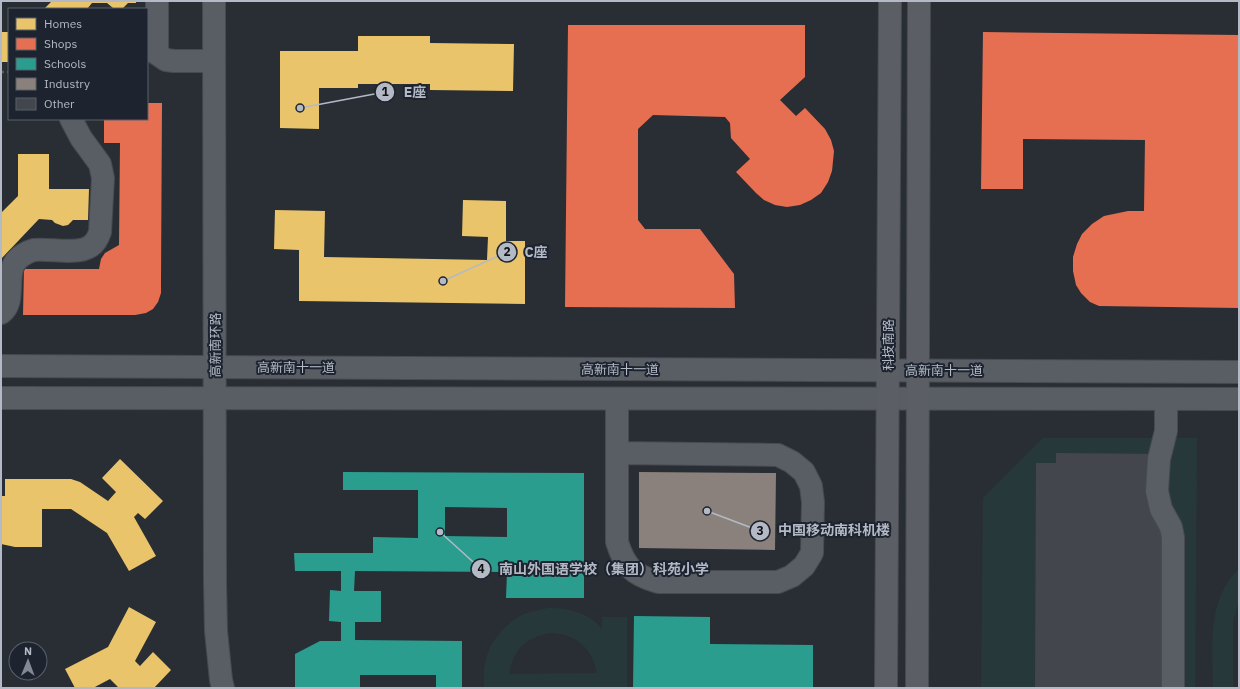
<svg xmlns="http://www.w3.org/2000/svg" width="1240" height="689" viewBox="0 0 1240 689" font-family="'IBM Plex Sans','Noto Sans SC',sans-serif">
	<style>
		.green { fill: #27383b; fill-rule: evenodd }
		.homes { fill: #e9c46a }
		.shops { fill: #e76f51 }
		.schools { fill: #2a9d8f; fill-rule: evenodd }
		.industry { fill: #8a817c }
		.building { fill: #43474d }
		.lines { fill: none; stroke-linecap: round; stroke-linejoin: round }
		.minor-casing { stroke: #474a50; stroke-width: 24 }
		.major-casing { stroke: #474a52; stroke-width: 24 }
		.path { stroke: #575c61; stroke-width: 2.5; stroke-dasharray: 3 3; stroke-linecap: butt }
		.minor { stroke: #595d64; stroke-width: 22 }
		.major { stroke: #5b5f65; stroke-width: 22 }
		.labels { text-anchor: middle; dominant-baseline: central; stroke-width: 4; stroke-linejoin: round; paint-order: stroke }
		.street-label { font-size: 13px; fill: #b3bac6; stroke: #1d242f }
		.leader { fill: none; stroke: #b3bac6; stroke-width: 1.5 }
		.callout-dot { fill: #b3bac6; stroke: #1d242f; stroke-width: 1.5 }
		.mark-label { font-size: 12px; text-anchor: middle; font-weight: bold; fill: #111 }
		.callout-label { font-size: 14px; text-anchor: middle; font-weight: bold; fill: #b3bac6; stroke: #1d242f; stroke-width: 4; stroke-linejoin: round; paint-order: stroke }
	</style>
	<rect width="100%" height="100%" fill="#292e35"/>
	<g class="green">
		<path d="M 1043,438 L 1197,438 L 1195,688 L 981,688 L 983,498 Z"/>
		<path d="M 1239,569 L 1239,601 L 1233,621 L 1233,688 L 1213,688 C 1213,647 1206,600 1239,569 Z"/>
		<path d="M 548,608 C 568,608 589,613 602,629 L 602,617 L 627,617 L 627,688 L 484,688 C 484,682 484,675 484,669 C 486,646 503,624 524,614 C 532,611 540,610 548,608 ZM 549,633 C 575,633 592,647 597,673 L 509,674 C 513,650 525,638 549,633 Z"/>
	</g>
	<g class="homes">
		<path d="M 52,1 L 136,1 L 136,3 L 128,3 L 123,8 L 118,9 L 113,8 L 107,3 L 92,3 L 87,9 L 44,9 Z"/>
		<rect x="1" y="32" width="8" height="30"/>
		<path d="M 358,36 L 430,36 L 430,43 L 514,44 L 513,91 L 430,90 L 430,84 L 358,84 L 358,88 L 319,88 L 319,129 L 280,128 L 280,51 L 358,51 Z"/>
		<path d="M 572,40 L 703,41 L 703,49 L 736,49 L 736,41 L 788,42 L 788,48 L 797,48 L 796,83 L 788,83 L 788,91 L 735,90 L 735,76 L 702,75 L 702,91 L 617,90 L 616,218 L 570,218 Z"/>
		<path d="M 993,45 L 1059,45 L 1059,61 L 1053,61 L 1053,114 L 999,113 L 999,61 L 993,61 Z"/>
		<path d="M 1147,45 L 1213,45 L 1213,61 L 1207,61 L 1207,113 L 1153,113 L 1153,61 L 1147,61 Z"/>
		<path d="M 1069,46 L 1134,46 L 1134,62 L 1129,62 L 1128,115 L 1074,114 L 1075,62 L 1068,62 Z"/>
		<path d="M 1221,46 L 1239,46 L 1239,114 L 1227,114 L 1228,62 L 1221,62 Z"/>
		<path d="M 18,154 L 49,154 L 49,189 L 89,189 L 88,220 L 73,220 L 68,225 L 63,226 L 55,223 L 52,220 L 39,219 L 1,259 L 1,213 L 18,196 Z"/>
		<path d="M 463,200 L 506,201 L 506,241 L 525,241 L 525,304 L 299,301 L 299,250 L 274,249 L 275,210 L 325,211 L 324,257 L 487,260 L 488,237 L 462,236 Z"/>
		<path d="M 1124,221 L 1172,222 L 1171,296 L 1093,295 L 1093,262 L 1124,262 Z"/>
		<path d="M 1213,222 L 1239,222 L 1239,297 L 1212,296 Z"/>
		<path d="M 120,459 L 163,501 L 145,519 L 138,513 L 134,517 L 156,556 L 129,571 L 107,533 L 71,509 L 42,509 L 42,547 L 15,547 L 1,544 L 1,496 L 5,496 L 5,479 L 71,479 L 80,482 L 108,501 L 116,492 L 102,478 Z"/>
		<path d="M 129,607 L 156,622 L 135,661 L 140,666 L 153,652 L 171,670 L 154,688 L 119,688 L 110,679 L 93,688 L 75,688 L 65,669 L 108,647 Z"/>
	</g>
	<g class="shops">
		<path d="M 568,25 L 805,25 L 805,77 L 780,100 L 796,116 L 805,108 L 825,129 L 831,140 L 834,151 L 832,171 L 828,182 L 821,193 L 811,200 L 800,205 L 787,207 L 775,205 L 764,200 L 756,193 L 736,172 L 750,159 L 731,138 L 730,123 L 725,117 L 653,115 L 638,129 L 638,220 L 645,229 L 700,229 L 734,274 L 735,308 L 565,307 Z"/>
		<path d="M 983,32 L 1239,35 L 1239,308 L 1099,306 L 1090,302 L 1081,293 L 1076,285 L 1073,271 L 1073,257 L 1077,244 L 1082,234 L 1092,224 L 1104,216 L 1128,211 L 1144,211 L 1145,140 L 1023,139 L 1023,189 L 981,189 Z"/>
		<path d="M 147,103 L 162,103 L 161,281 L 161,293 L 158,302 L 153,309 L 146,313 L 135,315 L 23,315 L 24,269 L 99,269 L 101,259 L 105,253 L 119,245 L 120,143 L 104,143 L 104,119 L 147,119 Z"/>
	</g>
	<g class="schools">
		<path d="M 343,472 L 584,473 L 584,598 L 506,598 L 507,572 L 355,571 L 354,591 L 381,591 L 381,622 L 355,622 L 355,640 L 462,641 L 462,688 L 436,688 L 436,675 L 360,675 L 360,688 L 295,688 L 295,654 L 320,641 L 341,641 L 341,622 L 329,621 L 330,590 L 341,591 L 341,571 L 295,571 L 294,553 L 373,553 L 373,537 L 418,538 L 418,490 L 343,490 ZM 445,507 L 507,508 L 507,537 L 445,536 Z"/>
		<path d="M 634,616 L 710,617 L 710,644 L 813,645 L 813,688 L 633,688 Z"/>
	</g>
	<path class="industry" d="M 639,472 L 776,473 L 775,550 L 639,548 Z"/>
	<path class="building" d="M 1056,453 L 1165,454 L 1164,688 L 1035,688 L 1036,463 L 1056,463 Z"/>
	<g class="lines">
		<defs>
			<g id="minor">
				<path d="M 157,1 L 157,53"/>
				<path d="M 214,1 L 215,581 L 216,631 L 221,680 L 223,688"/>
				<path d="M 147,47 L 166,60 L 174,61 L 214,61"/>
				<path d="M 1,313 C 19,300 0,268 23,255 C 26,253 30,251 34,250 C 49,248 76,255 89,247 C 95,244 98,238 100,232 L 103,178 L 100,164 L 81,138 L 71,119"/>
				<path d="M 1,366 L 1239,372"/>
				<path d="M 1,398 L 1239,399"/>
				<path d="M 617,399 L 617,542 C 625,567 633,575 658,582 L 778,582 L 792,576 L 804,566 L 812,553 L 813,502 L 811,486 L 804,472 L 792,462 L 778,455 L 617,453"/>
				<path d="M 1166,399 L 1166,431 L 1159,459 L 1157,491 L 1161,509 L 1171,527 L 1173,537 L 1173,688"/>
			</g>
			<g id="major">
				<path d="M 886,688 L 890,1"/>
				<path d="M 917,688 L 919,1"/>
			</g>
		</defs>
		<use href="#minor" class="minor-casing"/>
		<use href="#major" class="major-casing"/>
		<path class="path" d="M 1,72 L 9,72"/>
		<use href="#minor" class="minor"/>
		<use href="#major" class="major"/>
	</g>
	<g class="labels">
		<g class="street-label">
			<text transform="translate(215 345) rotate(-90)">高新南环路</text>
			<text transform="translate(888 345) rotate(-90)">科技南路</text>
			<text x="296" y="367">高新南十一道</text>
			<text x="620" y="369">高新南十一道</text>
			<text x="944" y="370">高新南十一道</text>
		</g>
	</g>
	<path class="leader" d="M300 108L385 92M443 281L507 252M707 511L760 531M440 532L481 569"/>
	<g class="callout-dot">
		<circle cx="300" cy="108" r="4"/>
		<circle cx="443" cy="281" r="4"/>
		<circle cx="707" cy="511" r="4"/>
		<circle cx="440" cy="532" r="4"/>
		<circle cx="385" cy="92" r="10"/>
		<circle cx="507" cy="252" r="10"/>
		<circle cx="760" cy="531" r="10"/>
		<circle cx="481" cy="569" r="10"/>
	</g>
	<g class="mark-label">
		<text x="385" y="96">1</text>
		<text x="507" y="256">2</text>
		<text x="760" y="535">3</text>
		<text x="481" y="573">4</text>
	</g>
	<g class="callout-label">
		<text x="415" y="97">E座</text>
		<text x="536" y="257">C座</text>
		<text x="834" y="535">中国移动南科机楼</text>
		<text x="604" y="574">南山外国语学校（集团）科苑小学</text>
	</g>
	<rect width="1240" height="689" fill="none" stroke="#b3bac6" stroke-width="4"/>
	<rect x="8" y="8" width="140" height="112" fill="#1d242f" stroke="#59606b"/>
	<rect x="16" y="18" width="20" height="12" fill="#e9c46a" stroke="#59606b"/>
	<text x="44" y="28" font-size="12" fill="#b3bac6">Homes</text>
	<rect x="16" y="38" width="20" height="12" fill="#e76f51" stroke="#59606b"/>
	<text x="44" y="48" font-size="12" fill="#b3bac6">Shops</text>
	<rect x="16" y="58" width="20" height="12" fill="#2a9d8f" stroke="#59606b"/>
	<text x="44" y="68" font-size="12" fill="#b3bac6">Schools</text>
	<rect x="16" y="78" width="20" height="12" fill="#8a817c" stroke="#59606b"/>
	<text x="44" y="88" font-size="12" fill="#b3bac6">Industry</text>
	<rect x="16" y="98" width="20" height="12" fill="#43474d" stroke="#59606b"/>
	<text x="44" y="108" font-size="12" fill="#b3bac6">Other</text>
	<g transform="translate(28 661) rotate(1)"><circle r="19" fill="#1d242f" stroke="#59606b"/>
	<path d="M0-3L7 15L0 10L-7 15Z" fill="#838993"/>
	<text y="-6" font-size="11" font-weight="bold" text-anchor="middle" fill="#b3bac6">N</text>
	</g>
</svg>
